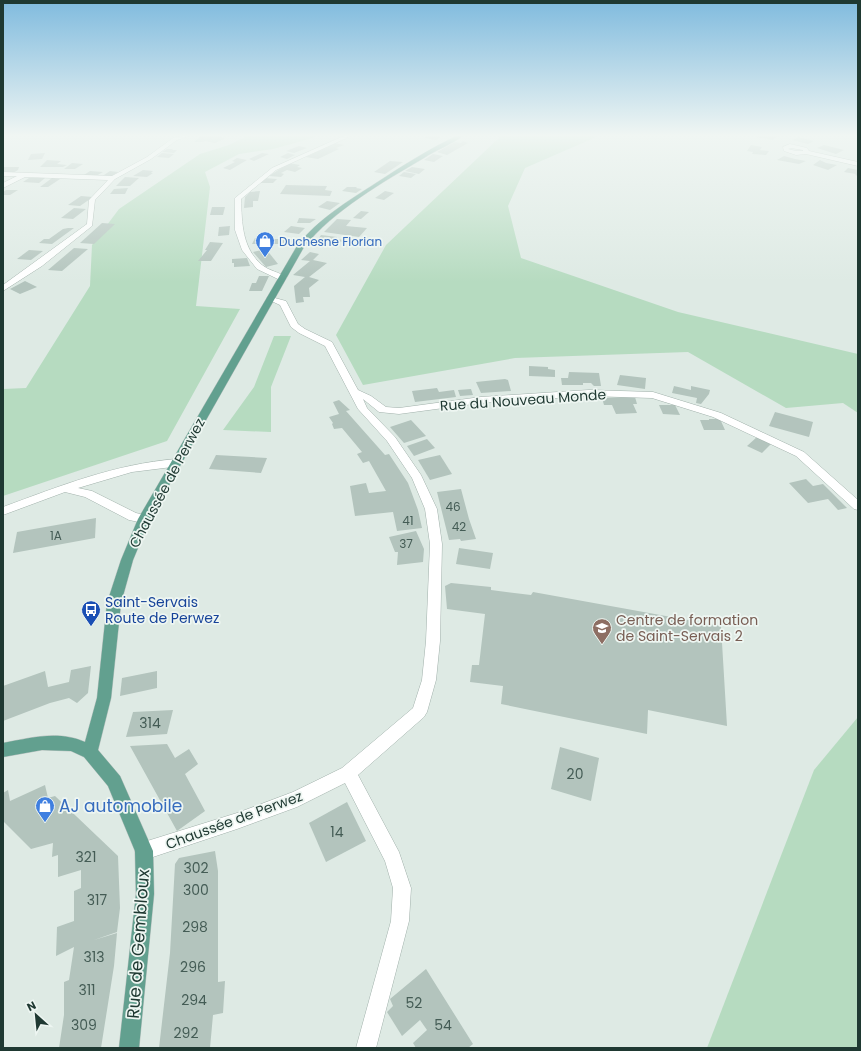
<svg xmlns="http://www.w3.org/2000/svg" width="861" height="1051" viewBox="0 0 861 1051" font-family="Poppins,sans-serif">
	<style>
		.green { fill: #b6dbc0 }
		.building { fill: #b3c4bd }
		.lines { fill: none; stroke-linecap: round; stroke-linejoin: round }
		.minor-casing { stroke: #a1b1ab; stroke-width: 1 }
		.major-casing { stroke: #bcc4c2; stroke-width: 1 }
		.minor { fill: #fff; fill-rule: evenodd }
		.major { fill: #62a08f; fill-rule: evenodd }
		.labels { text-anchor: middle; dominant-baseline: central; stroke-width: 3.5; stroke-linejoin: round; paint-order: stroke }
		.far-shop-label { font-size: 12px; fill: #366cbe; stroke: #eef6f2; text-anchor: start }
		.number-label { font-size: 12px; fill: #445c55 }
		.street-label { font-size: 14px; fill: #1f3932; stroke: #eef6f2 }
		.transit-label { font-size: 14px; fill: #164399; stroke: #eef6f2; text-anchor: start }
		.education-label { font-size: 14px; fill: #785e54; stroke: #eef6f2; text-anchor: start }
		.near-number-label { font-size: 14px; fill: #445c55 }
		.near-shop-label { font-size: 17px; fill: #366cbe; stroke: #eef6f2; text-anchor: start }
		.near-street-label { font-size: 17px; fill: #1f3932; stroke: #eef6f2 }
	</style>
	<rect width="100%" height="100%" fill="#deeae4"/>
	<g class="green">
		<path d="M 249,135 L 315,135 L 313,138 L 273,149 L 239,154 L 205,172 L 210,187 L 196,306 L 240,309 L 167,441 L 3,496 L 3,389 L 26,388 L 90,286 L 92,245 L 119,209 L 200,154 L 229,145 Z"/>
		<path d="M 502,135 L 601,135 L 525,168 L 508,206 L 521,258 L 678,312 L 858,354 L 858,413 L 843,403 L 786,408 L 688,352 L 515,358 L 363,385 L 336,335 L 386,245 Z"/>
		<path d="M 274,336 L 291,336 L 271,387 L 271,432 L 223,430 L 254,387 Z"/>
		<path d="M 858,717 L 858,1048 L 707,1048 L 814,770 Z"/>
	</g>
	<g class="building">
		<path d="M 202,135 L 216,136 L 226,138 L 215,143 L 205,141 L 203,142 L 194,142 Z"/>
		<path d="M 430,135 L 441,137 L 436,140 L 424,138 Z"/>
		<path d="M 758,135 L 771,135 L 778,136 L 773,140 L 756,137 Z"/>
		<path d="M 799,137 L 814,141 L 808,144 L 792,140 Z"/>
		<path d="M 463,141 L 468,143 L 447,155 L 437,152 L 455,142 L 461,143 Z"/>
		<path d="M 335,143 L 344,145 L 336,148 L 339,149 L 318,159 L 306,157 Z"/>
		<path d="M 751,145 L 762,147 L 760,150 L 769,151 L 766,155 L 752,154 L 753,152 L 747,151 Z"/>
		<path d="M 824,145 L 844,150 L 836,154 L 817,148 Z"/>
		<path d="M 299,146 L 307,148 L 294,153 L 286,151 Z"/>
		<path d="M 167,149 L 173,149 L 172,150 L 177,150 L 174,153 L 162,152 Z"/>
		<path d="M 45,153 L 42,159 L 28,160 L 31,154 Z"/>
		<path d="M 162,153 L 174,154 L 169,158 L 157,157 Z"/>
		<path d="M 262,153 L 269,154 L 254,161 L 249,159 Z"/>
		<path d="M 288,153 L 295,155 L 287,159 L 280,157 Z"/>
		<path d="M 433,154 L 443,156 L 434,162 L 424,160 Z"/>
		<path d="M 784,156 L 795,159 L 806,161 L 799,164 L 777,160 Z"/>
		<path d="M 237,158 L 247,160 L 230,170 L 223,168 L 235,162 L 232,161 Z"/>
		<path d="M 47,160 L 61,161 L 57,164 L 67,165 L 63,167 L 40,167 Z"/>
		<path d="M 820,160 L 826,163 L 837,165 L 828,170 L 813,165 Z"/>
		<path d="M 390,161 L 403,162 L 385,174 L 374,172 Z"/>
		<path d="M 72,163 L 83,164 L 75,169 L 64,169 Z"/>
		<path d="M 289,163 L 300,165 L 297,167 L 302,168 L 295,172 L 287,170 L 281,173 L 284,174 L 281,177 L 269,176 Z"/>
		<path d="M 3,167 L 19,167 L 18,170 L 13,173 L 3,172 Z"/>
		<path d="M 412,167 L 425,169 L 419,174 L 405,171 Z"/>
		<path d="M 848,168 L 858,170 L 858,176 L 855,175 L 856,174 L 844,172 Z"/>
		<path d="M 143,170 L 153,171 L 151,173 L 153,173 L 147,177 L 133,176 Z"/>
		<path d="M 90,171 L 103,172 L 96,176 L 84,175 Z"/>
		<path d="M 110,171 L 118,172 L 109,178 L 101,177 Z"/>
		<path d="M 404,172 L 416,174 L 411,178 L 399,176 Z"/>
		<path d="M 125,177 L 139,178 L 130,186 L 116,186 Z"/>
		<path d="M 29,178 L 45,178 L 39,183 L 23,182 Z"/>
		<path d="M 52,178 L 60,179 L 48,187 L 40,187 Z"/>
		<path d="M 263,178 L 277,179 L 273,183 L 259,183 Z"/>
		<path d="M 286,185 L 327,186 L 325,190 L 332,191 L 330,196 L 280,194 Z"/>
		<path d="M 347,187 L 357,187 L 356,188 L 362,189 L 356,193 L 342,191 Z"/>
		<path d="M 128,188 L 125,194 L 110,194 L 114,189 Z"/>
		<path d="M 6,190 L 18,190 L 10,195 L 3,195 L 3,192 Z"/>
		<path d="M 260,191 L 258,201 L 253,201 L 253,207 L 244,208 L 245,197 L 250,192 Z"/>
		<path d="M 385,191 L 394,193 L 384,200 L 375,198 Z"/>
		<path d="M 81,196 L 93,197 L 80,206 L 68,205 Z"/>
		<path d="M 327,201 L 340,203 L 330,210 L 318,207 Z"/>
		<path d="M 212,207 L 225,207 L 223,215 L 210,215 Z"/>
		<path d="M 74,208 L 86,209 L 73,219 L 61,218 Z"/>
		<path d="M 361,211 L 369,212 L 361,219 L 353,218 Z"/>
		<path d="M 299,218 L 316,219 L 310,223 L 297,223 Z"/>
		<path d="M 337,219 L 351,220 L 346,226 L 367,228 L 359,237 L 324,232 Z"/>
		<path d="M 102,223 L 115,224 L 94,244 L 80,243 Z"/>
		<path d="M 230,226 L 229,235 L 218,236 L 219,227 Z"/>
		<path d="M 291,226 L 305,228 L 299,234 L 284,232 Z"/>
		<path d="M 68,228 L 74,228 L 52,244 L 39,243 L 44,239 L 49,239 L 63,229 Z"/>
		<path d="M 321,235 L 337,237 L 336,239 L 345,240 L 343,242 L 319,238 Z"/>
		<path d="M 255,238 L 271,239 L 294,239 L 291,244 L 252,244 Z"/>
		<path d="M 210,242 L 223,243 L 211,261 L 198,261 L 207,250 L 205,250 Z"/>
		<path d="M 74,248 L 88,249 L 62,271 L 48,270 Z"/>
		<path d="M 266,249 L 278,264 L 266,267 L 253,252 Z"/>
		<path d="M 29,250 L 43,251 L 31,260 L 17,259 Z"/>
		<path d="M 310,252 L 319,254 L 313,260 L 327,263 L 309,277 L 319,280 L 309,288 L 310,297 L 303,297 L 304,302 L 296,303 L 294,286 L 305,277 L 293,275 L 310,261 L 301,260 Z"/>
		<path d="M 247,258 L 250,266 L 234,267 L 234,263 L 232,263 L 232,259 Z"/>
		<path d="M 259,276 L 269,276 L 262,291 L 249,291 L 252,283 L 256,283 Z"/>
		<path d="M 25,281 L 37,287 L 20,294 L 10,289 Z"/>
		<path d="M 529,366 L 548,367 L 548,369 L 555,370 L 555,377 L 529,376 Z"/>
		<path d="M 569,372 L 599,373 L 601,386 L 594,386 L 591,383 L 583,383 L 583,385 L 562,385 L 561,378 L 568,378 Z"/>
		<path d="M 620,375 L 646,378 L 645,389 L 617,385 Z"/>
		<path d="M 505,379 L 508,380 L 511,391 L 481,393 L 476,382 Z"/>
		<path d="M 674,386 L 691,390 L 691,386 L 710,390 L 709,394 L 701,404 L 696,403 L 697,398 L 672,393 Z"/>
		<path d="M 437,388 L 439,392 L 454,390 L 456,397 L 415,402 L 412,391 Z"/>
		<path d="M 471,389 L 473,395 L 460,396 L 458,390 Z"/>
		<path d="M 635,397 L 637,404 L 633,404 L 637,413 L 616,414 L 612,405 L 604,405 L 602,398 Z"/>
		<path d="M 339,400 L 350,410 L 346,411 L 385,455 L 389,454 L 408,483 L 418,510 L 422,528 L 397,531 L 393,512 L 355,516 L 350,486 L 366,483 L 369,493 L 386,491 L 369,461 L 363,463 L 357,454 L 362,452 L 342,428 L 334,429 L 332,424 L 333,423 L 329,417 L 339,414 L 333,402 Z"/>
		<path d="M 659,405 L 675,405 L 680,415 L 663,414 Z"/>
		<path d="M 775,412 L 813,422 L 809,437 L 769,426 Z"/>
		<path d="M 709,419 L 720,419 L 725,430 L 704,430 L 700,420 L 709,420 Z"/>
		<path d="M 411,420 L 426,436 L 404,443 L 390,427 Z"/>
		<path d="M 757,437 L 772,443 L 762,453 L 747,446 Z"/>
		<path d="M 427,439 L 435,448 L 414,456 L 407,446 Z"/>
		<path d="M 216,455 L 267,458 L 261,473 L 209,469 Z"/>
		<path d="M 440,455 L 452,474 L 430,480 L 418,460 Z"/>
		<path d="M 806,479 L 813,486 L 823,484 L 847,508 L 838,510 L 828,499 L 808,503 L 789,483 Z"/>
		<path d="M 461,489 L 469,519 L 476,539 L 461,541 L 460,539 L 449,540 L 437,492 Z"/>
		<path d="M 96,518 L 95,538 L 13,553 L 17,532 Z"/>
		<path d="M 416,531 L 424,549 L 423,562 L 397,565 L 398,552 L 395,552 L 389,537 Z"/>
		<path d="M 459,548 L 493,553 L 490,569 L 456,564 Z"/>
		<path d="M 451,583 L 491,587 L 491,590 L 531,595 L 533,592 L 721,626 L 727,726 L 648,710 L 647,734 L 501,704 L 503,686 L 470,682 L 472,665 L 479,665 L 485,614 L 447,609 L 445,586 Z"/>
		<path d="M 91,666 L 88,693 L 77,703 L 69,698 L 50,703 L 3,721 L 3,686 L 45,671 L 48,687 L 69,682 L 71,670 Z"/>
		<path d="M 157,671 L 157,688 L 120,696 L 122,678 Z"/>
		<path d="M 173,710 L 167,734 L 126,737 L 133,712 Z"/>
		<path d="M 167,744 L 175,758 L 189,749 L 198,764 L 185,774 L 205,811 L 177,831 L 130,746 Z"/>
		<path d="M 560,747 L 599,758 L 591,801 L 551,789 Z"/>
		<path d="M 45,785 L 48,798 L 55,796 L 118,856 L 120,908 L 117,932 L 94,940 L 117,933 L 114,966 L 101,1048 L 59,1048 L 64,1015 L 64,982 L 69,980 L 74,947 L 56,956 L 57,927 L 74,921 L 74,891 L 81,888 L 81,870 L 58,877 L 58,855 L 52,857 L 53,843 L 31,849 L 3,821 L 3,793 L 8,790 L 10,801 Z"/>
		<path d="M 347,802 L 366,841 L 326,862 L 309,823 Z"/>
		<path d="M 215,851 L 218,871 L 218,982 L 225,981 L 223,1013 L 213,1015 L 210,1048 L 159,1048 L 170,953 L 175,864 L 179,858 Z"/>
		<path d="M 426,969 L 473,1044 L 468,1048 L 416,1048 L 413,1043 L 427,1030 L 420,1020 L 402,1036 L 387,1012 L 393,1006 L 390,999 Z"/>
	</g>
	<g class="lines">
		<defs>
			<g id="minor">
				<path d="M 185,135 L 192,135 L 177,140 L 151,159 L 115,179 L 95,200 L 92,226 L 42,266 L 3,291 L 3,285 L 87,224 L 89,200 L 108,180 L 25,177 L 3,188 L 3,183 L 17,176 L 3,176 L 3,172 L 112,176 L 147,157 L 173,138 Z"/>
				<path d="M 346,135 L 353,135 L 276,170 L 241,199 C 242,223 242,248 262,265 C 269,271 280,272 287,278 L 283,280 L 280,280 L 257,269 L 242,250 L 235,230 L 235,198 L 272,168 Z"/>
				<path d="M 790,144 L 807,148 L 809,151 L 858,162 L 858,166 L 806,154 L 796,155 L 784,151 L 783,147 ZM 791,148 L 803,150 L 803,151 L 796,151 L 788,149 Z"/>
				<path d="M 268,297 L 271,297 L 286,301 L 298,324 L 305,329 L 332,342 L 358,390 L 371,396 L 386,407 L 399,408 L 481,397 L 589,390 L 653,392 L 721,413 L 804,452 L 858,500 L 858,510 L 854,509 L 796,456 L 713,417 L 652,398 L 589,396 L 481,403 L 399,414 L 379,412 L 363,399 L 367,408 L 395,437 L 421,475 L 437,509 L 442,544 L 440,641 L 436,680 L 427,712 L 424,717 L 358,775 L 399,852 L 411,888 L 409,921 L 376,1048 L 356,1048 L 391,921 L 393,888 L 385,861 L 345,783 L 297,807 L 237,829 L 144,860 L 138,857 L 135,851 L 138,845 L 144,842 L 237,813 L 293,792 L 342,768 L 413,708 L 422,680 L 426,641 L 430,544 L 425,509 L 412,478 L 387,441 L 358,409 L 325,346 L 299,333 L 291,327 L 280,305 L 267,299 Z"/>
				<path d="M 176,459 L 180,460 L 181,463 L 180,466 L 132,472 L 78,488 L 92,491 L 136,513 L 148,516 L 150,519 L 148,522 L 144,523 L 129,520 L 85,497 L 65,492 L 3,515 L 3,507 C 60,486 115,464 176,459 Z"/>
			</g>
			<path id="major" d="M 458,135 L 464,135 C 453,144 436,150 424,158 C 383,182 334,210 304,247 L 150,519 L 133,560 L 121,603 L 111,698 L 98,750 L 120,776 L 153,851 L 154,894 L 139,1048 L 119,1048 L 136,894 L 135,851 L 108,786 L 84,757 L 71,751 L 42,750 L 3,757 L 3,743 C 30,738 58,730 85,742 L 97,698 L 107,603 L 121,560 L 138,519 L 297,246 C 318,219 348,201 376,183 C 402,166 429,149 458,135 Z"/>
		</defs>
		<use href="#minor" class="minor-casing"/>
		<use href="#major" class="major-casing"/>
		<use href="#minor" class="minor"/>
		<use href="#major" class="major"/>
	</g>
	<linearGradient id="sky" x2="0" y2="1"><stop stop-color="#80bbde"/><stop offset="0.48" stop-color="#f0f6f3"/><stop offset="1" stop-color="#f0f6f3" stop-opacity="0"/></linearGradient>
	<rect width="861" height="282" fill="url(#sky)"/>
	<defs>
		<symbol id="shop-pin" viewBox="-11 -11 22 30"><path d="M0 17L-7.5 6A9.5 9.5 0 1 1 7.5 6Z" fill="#3f7fe0" stroke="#eef6f2"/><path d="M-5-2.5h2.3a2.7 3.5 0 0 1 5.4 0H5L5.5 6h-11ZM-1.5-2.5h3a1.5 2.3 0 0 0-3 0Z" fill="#fff"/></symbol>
		<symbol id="bus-pin" viewBox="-11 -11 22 30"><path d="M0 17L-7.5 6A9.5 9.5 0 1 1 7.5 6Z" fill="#1a4fb4" stroke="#eef6f2"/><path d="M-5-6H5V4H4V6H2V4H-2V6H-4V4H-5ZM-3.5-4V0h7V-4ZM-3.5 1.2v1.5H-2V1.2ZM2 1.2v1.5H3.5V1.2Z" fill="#fff"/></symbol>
		<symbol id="university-pin" viewBox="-11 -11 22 30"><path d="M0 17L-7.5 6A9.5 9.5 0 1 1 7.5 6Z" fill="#8d6e63" stroke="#eef6f2"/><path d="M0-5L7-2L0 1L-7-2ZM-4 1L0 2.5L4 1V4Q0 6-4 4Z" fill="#fff"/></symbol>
	</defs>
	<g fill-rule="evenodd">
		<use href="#shop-pin" x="254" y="230" width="22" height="30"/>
		<use href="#bus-pin" x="80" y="599" width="22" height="30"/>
		<use href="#university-pin" x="591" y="617" width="22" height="30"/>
		<use href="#shop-pin" x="34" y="795" width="22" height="30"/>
	</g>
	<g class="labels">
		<g class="far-shop-label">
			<text x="279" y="241">Duchesne Florian</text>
		</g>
		<g class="number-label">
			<text x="453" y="506">46</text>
			<text x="408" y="520">41</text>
			<text x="459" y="526">42</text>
			<text x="56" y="535">1A</text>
			<text x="406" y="543">37</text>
		</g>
		<g class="street-label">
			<text transform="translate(523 400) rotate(-4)">Rue du Nouveau Monde</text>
			<text transform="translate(167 483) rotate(-62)">Chaussée de Perwez</text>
			<text transform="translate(234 820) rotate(-20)">Chaussée de Perwez</text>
		</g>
		<g class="transit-label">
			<text x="105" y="602">Saint-Servais<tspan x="105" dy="16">Route de Perwez</tspan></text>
		</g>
		<g class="education-label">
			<text x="616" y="620">Centre de formation<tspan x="616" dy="16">de Saint-Servais 2</tspan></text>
		</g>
		<g class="near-number-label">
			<text x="150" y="723">314</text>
			<text x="575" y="774">20</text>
			<text x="337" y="832">14</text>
			<text x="86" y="857">321</text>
			<text x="196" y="868">302</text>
			<text x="196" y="890">300</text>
			<text x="97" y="900">317</text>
			<text x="195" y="927">298</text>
			<text x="94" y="957">313</text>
			<text x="193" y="967">296</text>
			<text x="87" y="990">311</text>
			<text x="194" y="1000">294</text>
			<text x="414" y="1003">52</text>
			<text x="84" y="1025">309</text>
			<text x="443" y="1025">54</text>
			<text x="186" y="1033">292</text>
		</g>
		<g class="near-shop-label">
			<text x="59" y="806">AJ automobile</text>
		</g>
		<g class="near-street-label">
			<text transform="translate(138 944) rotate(-86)">Rue de Gembloux</text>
		</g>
	</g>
	<rect width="861" height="1051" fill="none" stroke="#1f3932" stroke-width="8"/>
	<g transform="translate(36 1015) rotate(333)" stroke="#eef6f2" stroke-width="3" paint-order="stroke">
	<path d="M0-3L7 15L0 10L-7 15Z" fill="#1f3932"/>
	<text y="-6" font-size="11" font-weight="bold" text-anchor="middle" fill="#1f3932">N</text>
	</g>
</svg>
